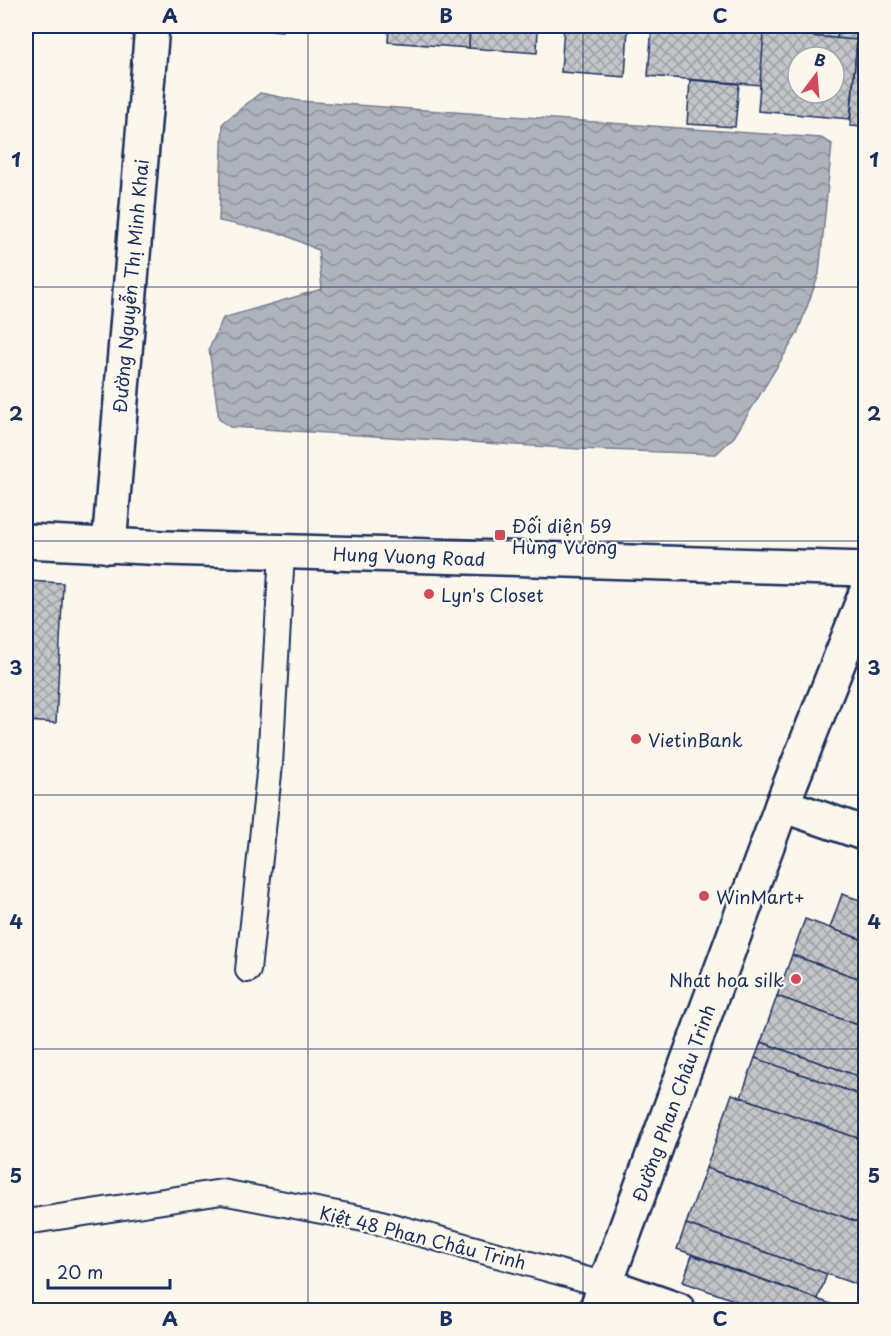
<svg xmlns="http://www.w3.org/2000/svg" width="891" height="1336" viewBox="0 0 891 1336" font-family="'Playpen Sans',sans-serif">
	<style>
		.water { fill: url(#water-waves); stroke: #747e96; stroke-width: 1.5 }
		.building { fill: url(#building-cross-hatch); stroke: #1b2f5e; stroke-width: 1.5; fill-rule: evenodd }
		.lines { fill: none; stroke-linecap: round; stroke-linejoin: round }
		.lane-casing { stroke: #1b2f5e; stroke-width: 28 }
		.street-casing { stroke: #1b2f5e; stroke-width: 38 }
		.secondary-casing { stroke: #1b2f5e; stroke-width: 38 }
		.lane { stroke: #fbf7ec; stroke-width: 24 }
		.street { stroke: #fbf7ec; stroke-width: 33 }
		.secondary { stroke: #fbf7ec; stroke-width: 33 }
		.grid { fill: none; stroke: #1b2f5e; stroke-width: 1.5; stroke-opacity: 0.55 }
		.poi-dot { fill: #d1495b; stroke: #fbf7ec; stroke-width: 2 }
		.labels { text-anchor: middle; dominant-baseline: central; stroke-width: 4.5; stroke-linejoin: round; paint-order: stroke }
		.street-label { font-size: 18px; fill: #1b2f5e; stroke: #fbf7ec }
		.poi-label { font-size: 18px; fill: #1b2f5e; stroke: #fbf7ec; text-anchor: start }
		.neatline { fill: none; stroke: #1b2f5e; stroke-width: 2 }
		.grid-label { font-size: 20px; text-anchor: middle; font-weight: bold; fill: #1b2f5e }
	</style>
	<defs>
		<pattern id="water-waves" width="16" height="10" patternUnits="userSpaceOnUse" patternTransform="scale(1.5)"><rect width="16" height="10" fill="#afb3bb"/><path d="M0 5q4-4 8 0t8 0" fill="none" stroke="#8e929b"/></pattern>
		<pattern id="building-cross-hatch" width="8" height="8" patternUnits="userSpaceOnUse" patternTransform="scale(1.5)"><rect width="8" height="8" fill="#c3c5c9"/><path d="M0 0l8 8M0 8l8-8" fill="none" stroke="#9ea0a6"/></pattern>
	</defs>
	<rect width="100%" height="100%" fill="#fbf7ec"/>
	<filter id="ink" filterUnits="userSpaceOnUse"><feTurbulence type="fractalNoise" baseFrequency=".0167" numOctaves="2"/><feDisplacementMap in="SourceGraphic" scale="12" xChannelSelector="R" yChannelSelector="G"/><feConvolveMatrix kernelMatrix="1 2 1 2 8 2 1 2 1" color-interpolation-filters="sRGB"/></filter>
	<g filter="url(#ink)">
		<path class="water" d="M 260,93 L 300,101 L 821,138 L 832,144 L 819,274 L 797,334 L 734,437 L 716,454 L 579,449 L 230,427 L 219,419 L 209,349 L 223,318 L 322,289 L 318,250 L 283,234 L 219,221 L 223,123 Z"/>
		<g class="building">
			<path d="M 222,26 L 282,26 L 282,31 Z"/>
			<path d="M 324,26 L 360,26 L 360,29 L 324,27 Z"/>
			<path d="M 389,26 L 470,26 L 469,48 L 388,42 Z"/>
			<path d="M 470,26 L 538,26 L 537,53 L 469,48 Z"/>
			<path d="M 564,26 L 596,26 L 628,28 L 625,77 L 561,72 Z"/>
			<path d="M 596,26 L 629,26 L 628,28 Z"/>
			<path d="M 652,26 L 680,26 L 764,32 L 761,85 L 648,76 Z"/>
			<path d="M 683,26 L 728,26 L 728,29 Z"/>
			<path d="M 728,26 L 765,26 L 764,32 L 728,29 Z"/>
			<path d="M 765,26 L 839,26 L 837,39 L 764,32 Z"/>
			<path d="M 839,26 L 866,26 L 866,41 L 837,39 Z"/>
			<path d="M 764,32 L 857,40 L 850,119 L 758,111 ZM 798,57 L 834,57 L 834,93 L 798,93 Z"/>
			<path d="M 857,40 L 866,41 L 866,127 L 850,126 Z"/>
			<path d="M 690,80 L 739,84 L 735,127 L 687,124 Z"/>
			<path d="M 26,581 L 63,583 L 56,723 L 26,721 Z"/>
			<path d="M 842,894 L 866,902 L 866,941 L 830,928 Z"/>
			<path d="M 805,919 L 866,941 L 866,981 L 792,955 Z"/>
			<path d="M 792,955 L 866,981 L 866,1028 L 777,996 Z"/>
			<path d="M 777,996 L 866,1028 L 866,1079 L 761,1042 Z"/>
			<path d="M 761,1042 L 866,1079 L 866,1097 L 755,1058 Z"/>
			<path d="M 755,1058 L 866,1097 L 866,1141 L 741,1097 Z"/>
			<path d="M 732,1094 L 866,1141 L 866,1225 L 706,1168 Z"/>
			<path d="M 706,1168 L 866,1225 L 866,1288 L 686,1224 Z"/>
			<path d="M 686,1224 L 827,1274 L 818,1299 L 677,1249 Z"/>
			<path d="M 692,1255 L 834,1305 L 832,1310 L 762,1310 L 683,1282 Z"/>
			<path d="M 866,1296 L 866,1310 L 860,1310 Z"/>
		</g>
		<g class="lines">
			<defs>
				<g id="lane">
					<path d="M 248,970 L 270,764 L 282,552"/>
					<path d="M 26,1222 L 222,1192 L 374,1221 L 606,1285"/>
				</g>
				<g id="street">
					<path d="M 109,546 L 152,26"/>
					<path d="M 782,805 L 866,834"/>
					<path d="M 606,1285 L 678,1310"/>
				</g>
				<g id="secondary">
					<path d="M 26,541 L 166,548 L 866,569"/>
					<path d="M 596,1310 L 782,805 L 866,593"/>
				</g>
			</defs>
			<use href="#lane" class="lane-casing"/>
			<use href="#street" class="street-casing"/>
			<use href="#secondary" class="secondary-casing"/>
			<use href="#lane" class="lane"/>
			<use href="#street" class="street"/>
			<use href="#secondary" class="secondary"/>
		</g>
	</g>
	<path class="grid" d="M 308,26 L 308,1310M 583,26 L 583,1310M 26,287 L 866,287M 26,541 L 866,541M 26,795 L 866,795M 26,1049 L 866,1049"/>
	<g class="poi-dot">
		<rect x="494" y="529" width="12" height="12" rx="3"/>
		<circle cx="429" cy="594" r="6"/>
		<circle cx="636" cy="739" r="6"/>
		<circle cx="704" cy="896" r="6"/>
		<circle cx="796" cy="979" r="6"/>
	</g>
	<g class="labels">
		<g class="street-label">
			<text transform="translate(130 286) rotate(-85)">Đường Nguyễn Thị Minh Khai</text>
			<text transform="translate(409 556) rotate(2)">Hung Vuong Road</text>
			<text transform="translate(673 1103) rotate(-70)">Đường Phan Châu Trinh</text>
			<text transform="translate(423 1237) rotate(14)">Kiệt 48 Phan Châu Trinh</text>
		</g>
		<g class="poi-label">
			<text x="512" y="525">Đối diện 59<tspan x="512" dy="21">Hùng Vương</tspan></text>
			<text x="441" y="594">Lyn's Closet</text>
			<text x="648" y="739">VietinBank</text>
			<text x="716" y="896">WinMart+</text>
			<text x="784" y="979" text-anchor="end">Nhat hoa silk</text>
		</g>
	</g>
	<rect width="891" height="1336" fill="none" stroke="#fbf7ec" stroke-width="66"/>
	<g transform="translate(816 75) rotate(16)"><circle r="28" fill="#fbf7ec" stroke="#a1a7b3" stroke-width="1.5"/>
	<path d="M0-4.5L10 22L0 15L-10 22Z" fill="#d1495b"/>
	<text y="-9" font-size="16" font-weight="bold" text-anchor="middle" fill="#1b2f5e">B</text>
	</g>
	<path d="M48 1279v9h122v-9" fill="none" stroke="#1b2f5e" stroke-width="3"/>
	<text x="57" y="1279" font-size="18" fill="#1b2f5e" stroke="#fbf7ec" stroke-width="4.5" paint-order="stroke">20 m</text>
	<rect x="33" y="33" width="825" height="1270" class="neatline"/>
	<g class="grid-label">
		<text x="170" y="23">A</text>
		<text x="446" y="23">B</text>
		<text x="720" y="23">C</text>
		<text x="16" y="167">1</text>
		<text x="874" y="167">1</text>
		<text x="16" y="421">2</text>
		<text x="874" y="421">2</text>
		<text x="16" y="675">3</text>
		<text x="874" y="675">3</text>
		<text x="16" y="929">4</text>
		<text x="874" y="929">4</text>
		<text x="16" y="1183">5</text>
		<text x="874" y="1183">5</text>
		<text x="170" y="1326">A</text>
		<text x="446" y="1326">B</text>
		<text x="720" y="1326">C</text>
	</g>
</svg>
